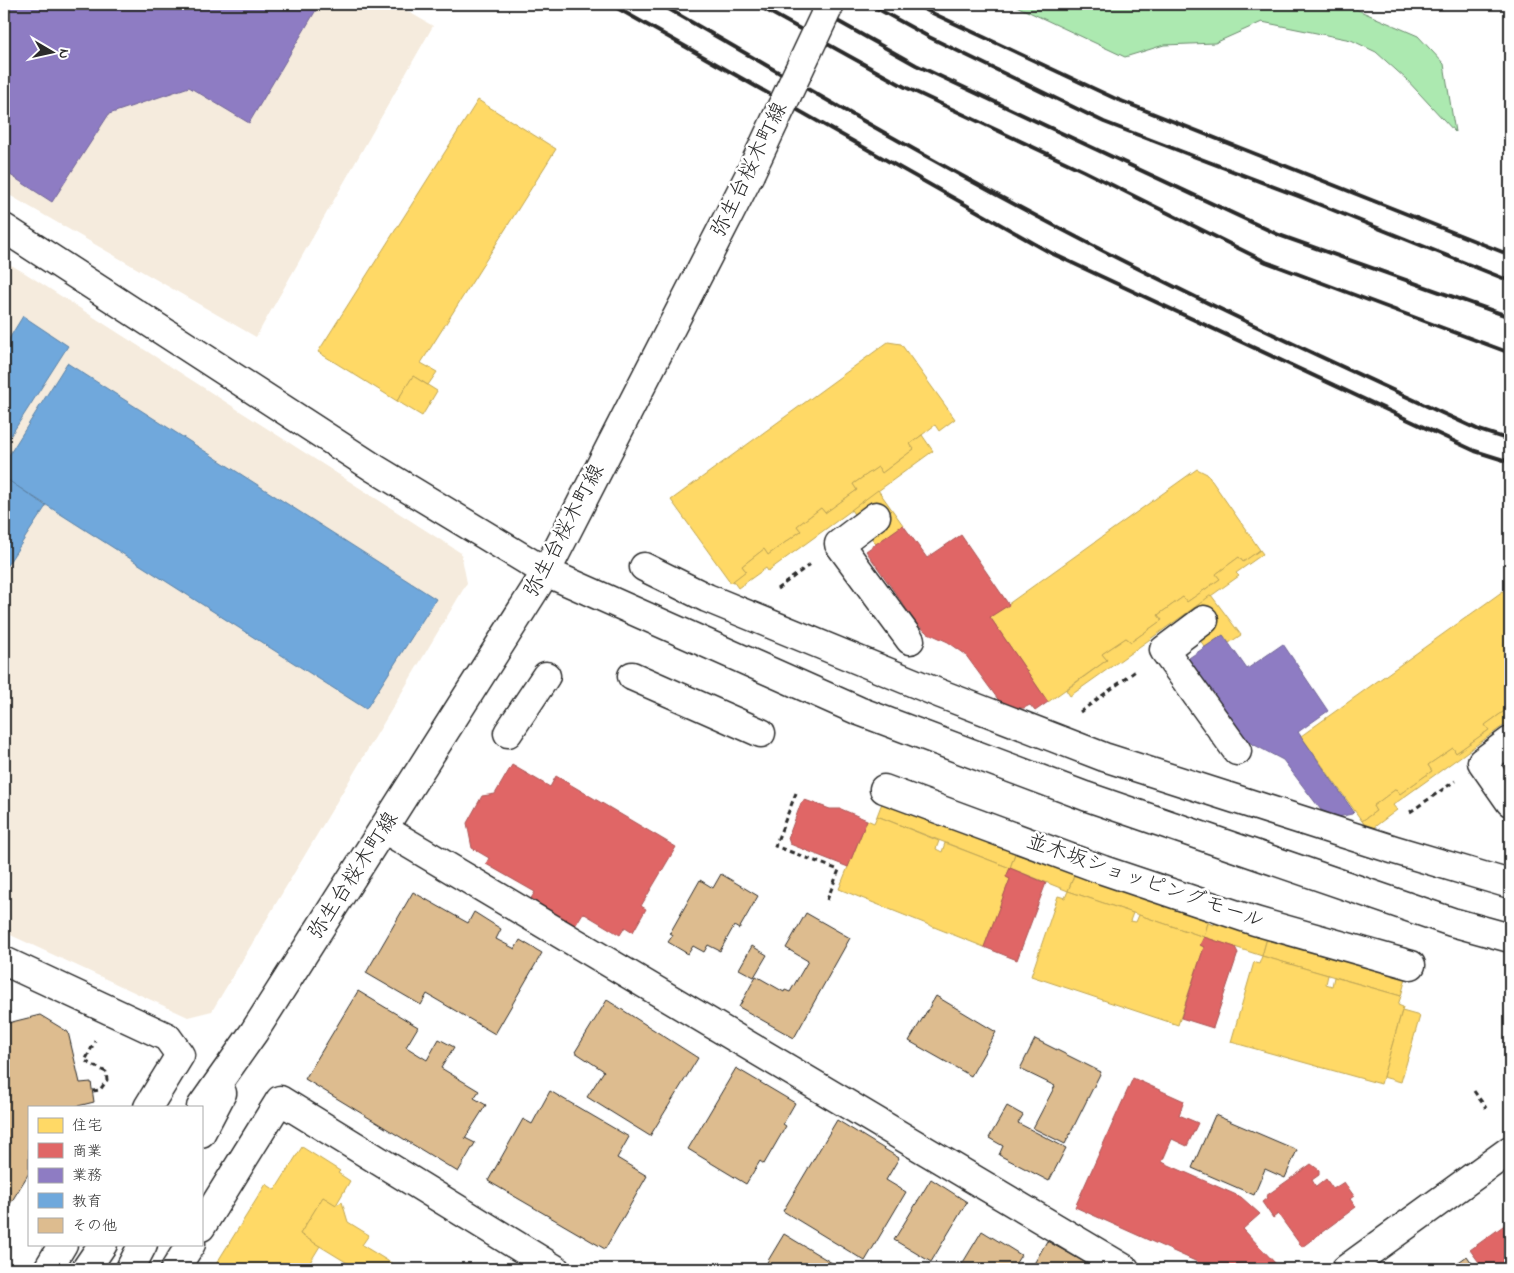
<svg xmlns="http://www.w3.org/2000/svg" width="1514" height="1273" viewBox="0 0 1514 1273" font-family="'Indie Flower','Klee One',sans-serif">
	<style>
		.built { fill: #f5ebdd }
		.green { fill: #ace9b0; stroke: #6c8a6e }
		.homes { fill: #ffd966; stroke: #bfa554 }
		.shops { fill: #e06666; stroke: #aa5454 }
		.offices { fill: #8e7cc3; stroke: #706495 }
		.schools { fill: #6fa8dc; stroke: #5b82a7 }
		.building { fill: #ddbc8f; stroke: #2b2b2b }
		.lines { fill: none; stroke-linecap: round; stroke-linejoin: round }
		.minor-casing { stroke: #2b2b2b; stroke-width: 31 }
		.major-casing { stroke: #2b2b2b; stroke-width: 31 }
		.path { stroke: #2b2b2b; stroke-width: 3; stroke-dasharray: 5 4; stroke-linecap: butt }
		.minor { stroke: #fff; stroke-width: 28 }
		.major { stroke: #fff; stroke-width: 28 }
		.rail { stroke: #2b2b2b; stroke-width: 4 }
		.major-bridge-casing { stroke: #2b2b2b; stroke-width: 31; stroke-linecap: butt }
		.major-bridge { stroke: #fff; stroke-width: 28 }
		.labels { text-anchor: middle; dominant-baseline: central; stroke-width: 5; stroke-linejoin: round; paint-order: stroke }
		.street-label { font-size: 21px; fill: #2b2b2b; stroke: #fff }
	</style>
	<rect width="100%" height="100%" fill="#fff"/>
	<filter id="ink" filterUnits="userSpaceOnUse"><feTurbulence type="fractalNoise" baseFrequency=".02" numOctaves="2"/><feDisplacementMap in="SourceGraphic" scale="10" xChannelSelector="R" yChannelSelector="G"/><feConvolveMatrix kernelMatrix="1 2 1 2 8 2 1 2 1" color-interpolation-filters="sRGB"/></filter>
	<g filter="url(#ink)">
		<g class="built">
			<path d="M 4,4 L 395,4 L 433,26 L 256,337 L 4,192 Z"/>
			<path d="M 4,261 L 25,273 L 461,553 L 467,583 L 212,1011 L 188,1017 L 4,932 Z"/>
		</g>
		<path class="green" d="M 1012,4 L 1344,4 L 1418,36 L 1444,64 L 1455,132 L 1406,79 L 1376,52 L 1351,40 L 1262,22 L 1215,43 L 1164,45 L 1125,57 Z"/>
		<g class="homes">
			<path d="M 478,100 L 556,149 L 421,363 L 437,372 L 428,385 L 413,376 L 397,401 L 318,352 Z"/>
			<path d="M 888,342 L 901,344 L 955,419 L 939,431 L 935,425 L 910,444 L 914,449 L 882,473 L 878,467 L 853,484 L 857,490 L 825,513 L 821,508 L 797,526 L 801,531 L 768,555 L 764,549 L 742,566 L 746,571 L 731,583 L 671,500 Z"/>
			<path d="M 413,376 L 437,391 L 422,416 L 397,401 Z"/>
			<path d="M 922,435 L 933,451 L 768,571 L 766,568 L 738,588 L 733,581 L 746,571 L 742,566 L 764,549 L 768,555 L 801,531 L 797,526 L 821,508 L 825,513 L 857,490 L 853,484 L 878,467 L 882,473 L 914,449 L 910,444 Z"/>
			<path d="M 1197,469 L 1207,474 L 1260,550 L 1243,562 L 1239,557 L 1216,574 L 1220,579 L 1187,602 L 1183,597 L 1158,615 L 1162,620 L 1131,642 L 1126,638 L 1102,654 L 1107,660 L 1048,702 L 990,617 Z"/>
			<path d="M 878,490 L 903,525 L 876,544 L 851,510 Z"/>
			<path d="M 1260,550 L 1263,554 L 1236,573 L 1239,576 L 1070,696 L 1066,690 L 1107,660 L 1102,654 L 1126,638 L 1131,642 L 1162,620 L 1158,615 L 1183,597 L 1187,602 L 1220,579 L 1216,574 L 1239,557 L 1243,562 Z"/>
			<path d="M 1510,586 L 1510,707 L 1485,725 L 1489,730 L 1456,753 L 1453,748 L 1428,765 L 1432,771 L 1400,794 L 1396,789 L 1373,806 L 1376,811 L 1362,821 L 1301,736 Z"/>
			<path d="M 1211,595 L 1241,635 L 1229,643 L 1223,635 L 1205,647 L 1182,617 Z"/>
			<path d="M 1510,707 L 1510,721 L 1393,805 L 1397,810 L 1369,831 L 1362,821 L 1376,811 L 1373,806 L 1396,789 L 1400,794 L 1432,771 L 1428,765 L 1453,748 L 1456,753 L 1489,730 L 1485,725 Z"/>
			<path d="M 885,795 L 1017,848 L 1010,868 L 877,816 Z"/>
			<path d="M 877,816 L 939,841 L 936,849 L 942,852 L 945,843 L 1010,868 L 1006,877 L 1010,879 L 984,947 L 839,889 L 867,820 L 874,823 Z"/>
			<path d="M 1024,850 L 1076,871 L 1068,891 L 1010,868 L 1015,854 L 1022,856 Z"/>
			<path d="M 1076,871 L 1210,916 L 1204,937 L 1068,891 Z"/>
			<path d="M 1068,891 L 1133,913 L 1130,921 L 1136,922 L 1139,915 L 1204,937 L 1200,945 L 1204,947 L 1178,1025 L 1031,976 L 1058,896 L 1065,898 Z"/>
			<path d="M 1215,922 L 1267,938 L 1262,956 L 1204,937 L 1208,923 L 1214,925 Z"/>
			<path d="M 1267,938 L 1407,974 L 1401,996 L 1262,956 Z"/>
			<path d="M 1262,956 L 1328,975 L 1326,984 L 1332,986 L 1334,977 L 1401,996 L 1398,1005 L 1403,1007 L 1381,1084 L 1231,1042 L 1254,962 L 1259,964 Z"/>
			<path d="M 1402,1011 L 1420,1016 L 1401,1082 L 1383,1077 Z"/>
			<path d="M 302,1147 L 340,1171 L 338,1173 L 350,1181 L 336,1205 L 323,1197 L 300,1234 L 320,1246 L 306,1269 L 213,1269 L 266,1184 L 275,1190 Z"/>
			<path d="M 323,1197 L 336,1205 L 342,1202 L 348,1222 L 369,1235 L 362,1245 L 401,1269 L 346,1269 L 349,1264 L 300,1234 Z"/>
		</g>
		<g class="shops">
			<path d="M 903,525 L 927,558 L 961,535 L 1009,605 L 990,617 L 1048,702 L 1035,711 L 1030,705 L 1024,708 L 1012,708 L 1000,702 L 965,654 L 948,642 L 926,632 L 917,624 L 866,551 Z"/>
			<path d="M 512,765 L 550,787 L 556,776 L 676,847 L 641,906 L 646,909 L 633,932 L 625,927 L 620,935 L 583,913 L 575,926 L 530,900 L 535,892 L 486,864 L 489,858 L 472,848 L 467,823 L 482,796 L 495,794 Z"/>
			<path d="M 805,800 L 830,809 L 841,809 L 867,820 L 848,867 L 790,844 L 788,838 L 801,803 Z"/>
			<path d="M 1010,868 L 1046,883 L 1017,960 L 984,947 L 1010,879 L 1006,877 Z"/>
			<path d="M 1204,937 L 1235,947 L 1238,953 L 1213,1028 L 1181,1018 L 1204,947 L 1200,945 Z"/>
			<path d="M 1133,1078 L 1184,1101 L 1179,1115 L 1198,1123 L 1187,1146 L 1172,1139 L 1162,1162 L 1241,1197 L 1260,1214 L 1243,1229 L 1276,1264 L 1269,1269 L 1213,1269 L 1075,1207 Z"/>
			<path d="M 1311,1164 L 1319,1170 L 1319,1175 L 1312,1180 L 1316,1187 L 1326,1179 L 1333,1189 L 1344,1182 L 1354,1196 L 1350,1199 L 1356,1207 L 1302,1247 L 1278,1214 L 1273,1218 L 1262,1202 L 1267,1198 L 1266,1196 Z"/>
			<path d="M 1510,1221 L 1510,1269 L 1484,1269 L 1470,1250 Z"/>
		</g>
		<g class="offices">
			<path d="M 11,4 L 317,4 L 319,5 L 249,123 L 189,87 L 109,114 L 52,202 L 4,171 L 4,15 Z"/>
			<path d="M 1223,635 L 1247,669 L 1283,644 L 1328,711 L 1298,732 L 1354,812 L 1352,814 L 1338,817 L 1321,810 L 1283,760 L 1245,740 L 1186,660 Z"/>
		</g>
		<g class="schools">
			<path d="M 23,316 L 68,346 L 4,446 L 4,347 Z"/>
			<path d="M 67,363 L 436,599 L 366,709 L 4,478 L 4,463 Z"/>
			<path d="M 8,480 L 46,506 L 4,570 L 4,486 Z"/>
		</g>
		<g class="building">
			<path d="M 721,874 L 758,896 L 739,929 L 734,926 L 720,951 L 708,945 L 704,952 L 693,946 L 688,954 L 668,942 L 673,935 L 670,933 L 700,880 L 713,888 Z"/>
			<path d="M 413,892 L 468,923 L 474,912 L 501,929 L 496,939 L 515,949 L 520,940 L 542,953 L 495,1034 L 427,994 L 421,1005 L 366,973 Z"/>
			<path d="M 806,913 L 850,938 L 794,1038 L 739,1007 L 756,976 L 784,992 L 785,990 L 790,992 L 808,961 L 786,948 Z"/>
			<path d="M 752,946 L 767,955 L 754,977 L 739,969 Z"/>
			<path d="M 358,991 L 418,1027 L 406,1047 L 427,1060 L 439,1039 L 454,1047 L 441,1068 L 479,1091 L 474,1098 L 486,1105 L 465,1138 L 475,1143 L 458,1172 L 305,1079 Z"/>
			<path d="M 936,996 L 996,1032 L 971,1076 L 909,1041 Z"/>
			<path d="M 607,1000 L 698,1058 L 650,1136 L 587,1097 L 604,1071 L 575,1052 Z"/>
			<path d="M 40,1015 L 68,1032 L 80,1083 L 91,1082 L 94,1102 L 74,1107 L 29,1107 L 29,1173 L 4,1214 L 4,1024 Z"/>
			<path d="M 1035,1039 L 1101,1072 L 1065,1144 L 1033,1128 L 1055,1086 L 1020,1069 Z"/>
			<path d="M 736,1068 L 795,1103 L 783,1124 L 786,1126 L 764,1164 L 760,1161 L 746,1184 L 688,1149 Z"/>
			<path d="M 550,1091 L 629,1137 L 617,1158 L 647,1176 L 605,1249 L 488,1181 L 523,1119 L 532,1124 Z"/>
			<path d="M 1007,1106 L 1023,1115 L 1018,1123 L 1066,1148 L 1049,1181 L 999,1155 L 1003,1146 L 989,1138 Z"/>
			<path d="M 1215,1115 L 1297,1150 L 1285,1178 L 1265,1169 L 1254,1195 L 1192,1168 Z"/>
			<path d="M 837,1120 L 899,1158 L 886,1180 L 906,1192 L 865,1261 L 783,1211 Z"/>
			<path d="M 931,1179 L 967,1202 L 931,1262 L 894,1240 Z"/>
			<path d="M 982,1231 L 1021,1255 L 1012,1269 L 959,1269 Z"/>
			<path d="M 784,1234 L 842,1269 L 763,1269 Z"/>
			<path d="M 1047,1241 L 1097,1269 L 1031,1269 Z"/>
			<path d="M 1467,1256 L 1476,1269 L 1449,1269 Z"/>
		</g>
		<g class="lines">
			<defs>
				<g id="minor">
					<path d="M 4,228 L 374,468 L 546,572 L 859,711 L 1085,796 L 1452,922 L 1510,938"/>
					<path d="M 876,516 L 839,544 L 910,640"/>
					<path d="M 644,567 L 707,598 L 941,694 L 1104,757 L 1395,850 L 1510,884"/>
					<path d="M 1204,620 L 1164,650 L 1237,751"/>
					<path d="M 632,676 L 761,733"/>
					<path d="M 508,733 L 546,676"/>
					<path d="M 1510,741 L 1482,762 L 1510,802"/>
					<path d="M 884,789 L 1103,870 L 1255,921 L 1411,965"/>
					<path d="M 384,829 L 1125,1269"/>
					<path d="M 4,961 L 167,1037 L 180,1055 L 148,1107"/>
					<path d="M 201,1227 L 280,1100 L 555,1269"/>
					<path d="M 48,1269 L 63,1244"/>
					<path d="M 175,1269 L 191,1244"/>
					<path d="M 1346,1269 L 1510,1150"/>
				</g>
				<g id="major">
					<path d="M 201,1107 L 254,1032 L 546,572 L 750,174"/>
					<path d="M 201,1133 L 222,1093"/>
					<path d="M 86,1269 L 103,1244"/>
					<path d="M 130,1269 L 143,1244"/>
				</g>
			</defs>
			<use href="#minor" class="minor-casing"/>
			<use href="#major" class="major-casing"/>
			<g class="path">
				<path d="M 777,589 L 812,563"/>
				<path d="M 1080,712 L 1137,670"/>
				<path d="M 796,793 L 775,846 L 839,870 L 827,900"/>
				<path d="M 1410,812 L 1455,781"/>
				<path d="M 93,1091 L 100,1090 L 107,1080 L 106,1072 L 85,1061 L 95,1041"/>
				<path d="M 1474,1091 L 1486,1108"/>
			</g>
			<use href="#minor" class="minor"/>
			<use href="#major" class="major"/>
			<g class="rail">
				<path d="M 610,4 L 1051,253 L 1475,451 L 1510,462"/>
				<path d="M 660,4 C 792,80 925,158 1061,229 C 1198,301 1338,365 1479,430 L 1510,440"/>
				<path d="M 755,4 L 905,87 L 1084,171 L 1266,262 L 1510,353"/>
				<path d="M 807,4 L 916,65 L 1279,235 L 1510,317"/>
				<path d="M 869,4 L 929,37 L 1104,122 L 1298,196 L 1510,281"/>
				<path d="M 913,4 L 1114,98 L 1510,255"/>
			</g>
			<defs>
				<path id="major-bridge" d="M 750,174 L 830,4"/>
			</defs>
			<use href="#major-bridge" class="major-bridge-casing"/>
			<use href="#major-bridge" class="major-bridge"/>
		</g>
	</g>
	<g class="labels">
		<g class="street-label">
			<text transform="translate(750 170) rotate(-64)">弥生台桜木町線</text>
			<text transform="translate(565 531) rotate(-62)">弥生台桜木町線</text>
			<text transform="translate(354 876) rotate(-57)">弥生台桜木町線</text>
			<text transform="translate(1145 882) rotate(19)">並木坂ショッピングモール</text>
		</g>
	</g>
	<rect width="1514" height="1273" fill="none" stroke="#fff" stroke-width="20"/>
	<rect x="10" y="10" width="1494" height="1253" fill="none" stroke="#2b2b2b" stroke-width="2" filter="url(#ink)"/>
	<rect x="28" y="1106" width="175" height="140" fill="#ffffff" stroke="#aaaaaa"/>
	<rect x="38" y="1118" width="25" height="15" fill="#ffd966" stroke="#aaaaaa"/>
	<text x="72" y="1130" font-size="15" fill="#2b2b2b">住宅</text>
	<rect x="38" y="1143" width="25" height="15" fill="#e06666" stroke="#aaaaaa"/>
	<text x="72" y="1156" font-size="15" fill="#2b2b2b">商業</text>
	<rect x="38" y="1168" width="25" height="15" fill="#8e7cc3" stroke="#aaaaaa"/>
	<text x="72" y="1180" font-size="15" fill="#2b2b2b">業務</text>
	<rect x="38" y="1193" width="25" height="15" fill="#6fa8dc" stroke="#aaaaaa"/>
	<text x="72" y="1206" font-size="15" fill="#2b2b2b">教育</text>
	<rect x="38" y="1218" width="25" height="15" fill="#ddbc8f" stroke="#aaaaaa"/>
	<text x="72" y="1230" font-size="15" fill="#2b2b2b">その他</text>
	<g transform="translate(52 52) rotate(99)" stroke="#ffffff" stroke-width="4" paint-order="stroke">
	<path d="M0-4L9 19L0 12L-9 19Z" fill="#2b2b2b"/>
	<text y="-8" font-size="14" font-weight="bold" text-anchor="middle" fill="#2b2b2b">N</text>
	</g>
</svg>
